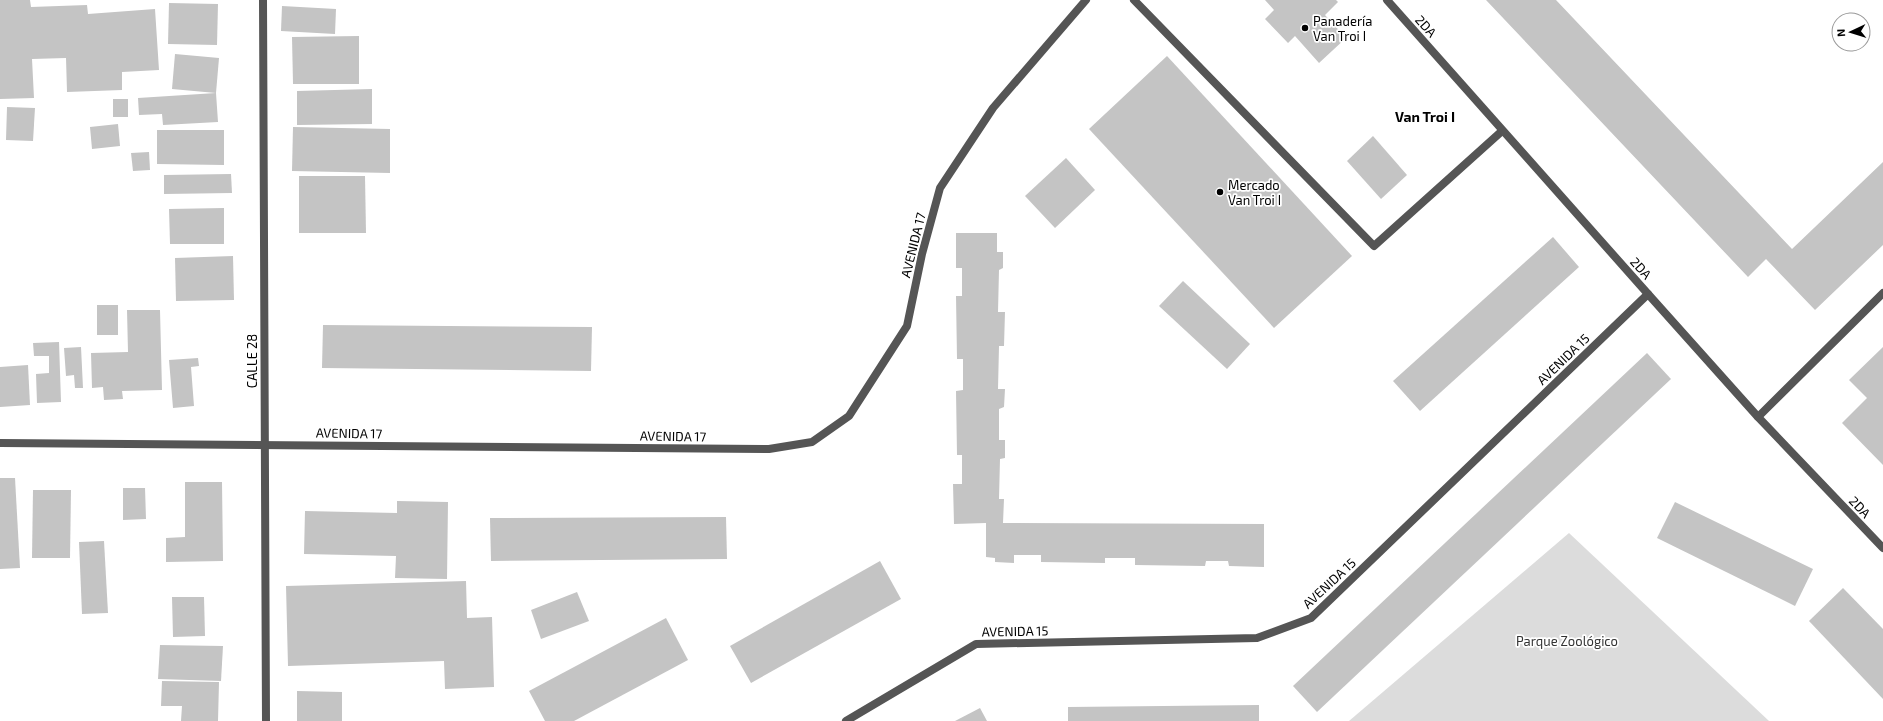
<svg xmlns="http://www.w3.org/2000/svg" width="1883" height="721" viewBox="0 0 1883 721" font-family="'Exo 2',sans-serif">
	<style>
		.green { fill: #dcdcdc }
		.building { fill: #c4c4c4 }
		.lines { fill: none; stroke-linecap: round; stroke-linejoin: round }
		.service { stroke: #555; stroke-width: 8 }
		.minor { stroke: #555; stroke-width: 8 }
		.tertiary { stroke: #555; stroke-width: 8 }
		.poi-dot { fill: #000; stroke: #fff; stroke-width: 1.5 }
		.labels { text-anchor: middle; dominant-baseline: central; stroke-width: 3.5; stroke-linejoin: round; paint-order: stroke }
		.poi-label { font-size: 13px; fill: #000; stroke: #fff; text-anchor: start }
		.street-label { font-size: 13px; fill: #000; stroke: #fff }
		.park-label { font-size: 13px; fill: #333; stroke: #fff }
		.neighbourhood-label { font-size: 14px; font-weight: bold; fill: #000; stroke: #fff }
	</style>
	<rect width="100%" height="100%" fill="#fff"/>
	<path class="green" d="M 1569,533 L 1769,721 L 1349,721 Z"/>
	<g class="building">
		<path d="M 0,0 L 30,0 L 31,7 L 87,5 L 88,14 L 155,9 L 159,70 L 122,72 L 122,90 L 67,92 L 66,58 L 32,59 L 34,98 L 0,99 Z"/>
		<path d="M 1265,0 L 1336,0 L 1338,2 L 1325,15 L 1346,38 L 1319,63 L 1295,36 L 1288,43 L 1265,19 L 1274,10 Z"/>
		<path d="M 1486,0 L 1556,0 L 1792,249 L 1883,162 L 1883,245 L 1815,310 L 1766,259 L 1748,277 Z"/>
		<path d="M 169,3 L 218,4 L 217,45 L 168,44 Z"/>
		<path d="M 282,6 L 336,9 L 335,34 L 281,31 Z"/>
		<path d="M 359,36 L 359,84 L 293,84 L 292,37 Z"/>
		<path d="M 175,54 L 219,58 L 216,93 L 172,89 Z"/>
		<path d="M 1167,56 L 1352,256 L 1274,328 L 1089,129 Z"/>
		<path d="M 372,89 L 372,124 L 297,125 L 297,91 Z"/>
		<path d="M 216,93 L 218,122 L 163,125 L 162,114 L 139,115 L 138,98 Z"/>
		<rect x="113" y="99" width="15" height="18"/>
		<path d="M 7,107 L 35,108 L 33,141 L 6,140 Z"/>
		<path d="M 118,124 L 120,146 L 92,149 L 90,127 Z"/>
		<path d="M 293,127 L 390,129 L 390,173 L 292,171 Z"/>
		<path d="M 157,130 L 224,130 L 224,165 L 157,164 Z"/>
		<path d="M 1373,136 L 1407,175 L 1381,199 L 1347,161 Z"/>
		<path d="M 149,152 L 150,170 L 133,171 L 131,153 Z"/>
		<path d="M 1066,158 L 1095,190 L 1055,228 L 1025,196 Z"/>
		<path d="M 231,174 L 232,193 L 164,194 L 164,175 Z"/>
		<path d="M 299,176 L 365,176 L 366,233 L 299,233 Z"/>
		<path d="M 224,208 L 224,244 L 170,244 L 169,209 Z"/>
		<path d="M 956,233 L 997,233 L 997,252 L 1003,252 L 1003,268 L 999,270 L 998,312 L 1005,312 L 1004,346 L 999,346 L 998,389 L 1005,389 L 1004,407 L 999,409 L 999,440 L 1005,440 L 1005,458 L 1000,459 L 999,499 L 1004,499 L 1003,523 L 1264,524 L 1264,567 L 1229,566 L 1228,561 L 1206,561 L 1205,566 L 1135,565 L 1135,558 L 1105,558 L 1105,563 L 1041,562 L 1041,555 L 1014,555 L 1014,563 L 995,562 L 995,558 L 986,557 L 986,523 L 954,524 L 953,484 L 962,484 L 962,455 L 957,455 L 956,391 L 963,390 L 963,359 L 957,359 L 956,296 L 962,296 L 962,268 L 956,268 Z"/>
		<path d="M 1553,237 L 1579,267 L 1420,411 L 1393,381 Z"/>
		<path d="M 233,256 L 234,300 L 176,301 L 175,258 Z"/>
		<path d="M 1183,281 L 1250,344 L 1227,369 L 1159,306 Z"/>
		<rect x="97" y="305" width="21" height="30"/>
		<path d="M 127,310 L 160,310 L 162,390 L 122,391 L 123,399 L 104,400 L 103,387 L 92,388 L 91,353 L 128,352 Z"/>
		<path d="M 323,325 L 592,327 L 591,371 L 322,368 Z"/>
		<path d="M 59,342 L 61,402 L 37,403 L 36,374 L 49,373 L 49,356 L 34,356 L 33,343 Z"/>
		<path d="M 81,347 L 83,388 L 75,388 L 74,375 L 66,376 L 64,348 Z"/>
		<path d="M 1883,347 L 1883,465 L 1842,423 L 1867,398 L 1849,380 Z"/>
		<path d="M 1647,353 L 1671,379 L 1317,712 L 1293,686 Z"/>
		<path d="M 198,358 L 199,366 L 191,367 L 194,406 L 173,408 L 169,360 Z"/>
		<path d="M 28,365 L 30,405 L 0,407 L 0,367 Z"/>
		<path d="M 0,478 L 15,478 L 20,568 L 0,569 Z"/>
		<path d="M 185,482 L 222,482 L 223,561 L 166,562 L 166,538 L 185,537 Z"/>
		<path d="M 123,488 L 145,488 L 146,519 L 123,520 Z"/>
		<path d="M 33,490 L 71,490 L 70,558 L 32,558 Z"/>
		<path d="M 397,501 L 448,502 L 447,579 L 395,578 L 396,556 L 304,554 L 305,511 L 397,513 Z"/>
		<path d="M 1675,502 L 1813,569 L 1795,606 L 1657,538 Z"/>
		<path d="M 726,517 L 727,559 L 491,561 L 490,518 Z"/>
		<path d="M 104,541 L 108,613 L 82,614 L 79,542 Z"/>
		<path d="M 880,561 L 901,599 L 751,683 L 730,646 Z"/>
		<path d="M 466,581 L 467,618 L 492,617 L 494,687 L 445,689 L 444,661 L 288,666 L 286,586 Z"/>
		<path d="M 1843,588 L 1883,629 L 1883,699 L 1809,621 Z"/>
		<path d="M 577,592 L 589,621 L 541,639 L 531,610 Z"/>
		<path d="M 172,597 L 204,597 L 205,636 L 173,637 Z"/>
		<path d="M 666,618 L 688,660 L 574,721 L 545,721 L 529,691 Z"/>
		<path d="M 160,645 L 223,646 L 221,681 L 158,679 Z"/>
		<path d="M 162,681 L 219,682 L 218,721 L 181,721 L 182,706 L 161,706 Z"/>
		<path d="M 297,691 L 342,692 L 342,721 L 297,721 Z"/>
		<path d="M 1259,705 L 1259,721 L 1068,721 L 1068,707 Z"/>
		<path d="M 980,708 L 987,721 L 955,721 Z"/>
	</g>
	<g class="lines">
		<path class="service" d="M 1134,0 L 1374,246 L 1502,131"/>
		<g class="minor">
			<path d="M 1387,0 L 1648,294"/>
			<path d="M 1758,417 L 1883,293"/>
			<path d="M 0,443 L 769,449 L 812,442 L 849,416 L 907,326 L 922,254 L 940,188 L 993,108 L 1086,0"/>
		</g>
		<g class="tertiary">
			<path d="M 263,0 L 266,721"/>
			<path d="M 846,721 L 976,644 L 1257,638 L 1311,618 L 1648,294 L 1758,417 L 1883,548"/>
		</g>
	</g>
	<g class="poi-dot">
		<circle cx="1305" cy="28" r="4"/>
		<circle cx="1220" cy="192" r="4"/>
	</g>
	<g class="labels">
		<g class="poi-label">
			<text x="1313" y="21">Panadería<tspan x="1313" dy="15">Van Troi I</tspan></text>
			<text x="1228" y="185">Mercado<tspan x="1228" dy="15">Van Troi I</tspan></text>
		</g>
		<g class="street-label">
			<text transform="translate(1426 26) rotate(48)">2DA</text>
			<text transform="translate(913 245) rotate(-76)">AVENIDA 17</text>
			<text transform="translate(1641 268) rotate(48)">2DA</text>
			<text transform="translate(1563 359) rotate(-44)">AVENIDA 15</text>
			<text transform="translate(252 361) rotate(-90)">CALLE 28</text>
			<text transform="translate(349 433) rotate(1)">AVENIDA 17</text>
			<text transform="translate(673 436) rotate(1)">AVENIDA 17</text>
			<text transform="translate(1860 507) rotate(46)">2DA</text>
			<text transform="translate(1329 583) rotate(-43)">AVENIDA 15</text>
			<text transform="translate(1015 631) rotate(-1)">AVENIDA 15</text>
		</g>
		<g class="park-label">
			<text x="1567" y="641">Parque Zoológico</text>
		</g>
		<g class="neighbourhood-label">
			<text x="1425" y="116">Van Troi I</text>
		</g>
	</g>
	<g transform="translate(1851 32) rotate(266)"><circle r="19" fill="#ffffff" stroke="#999999"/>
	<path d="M0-3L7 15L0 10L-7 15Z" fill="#000000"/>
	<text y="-6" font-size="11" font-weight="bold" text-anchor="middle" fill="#000000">N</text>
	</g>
</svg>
